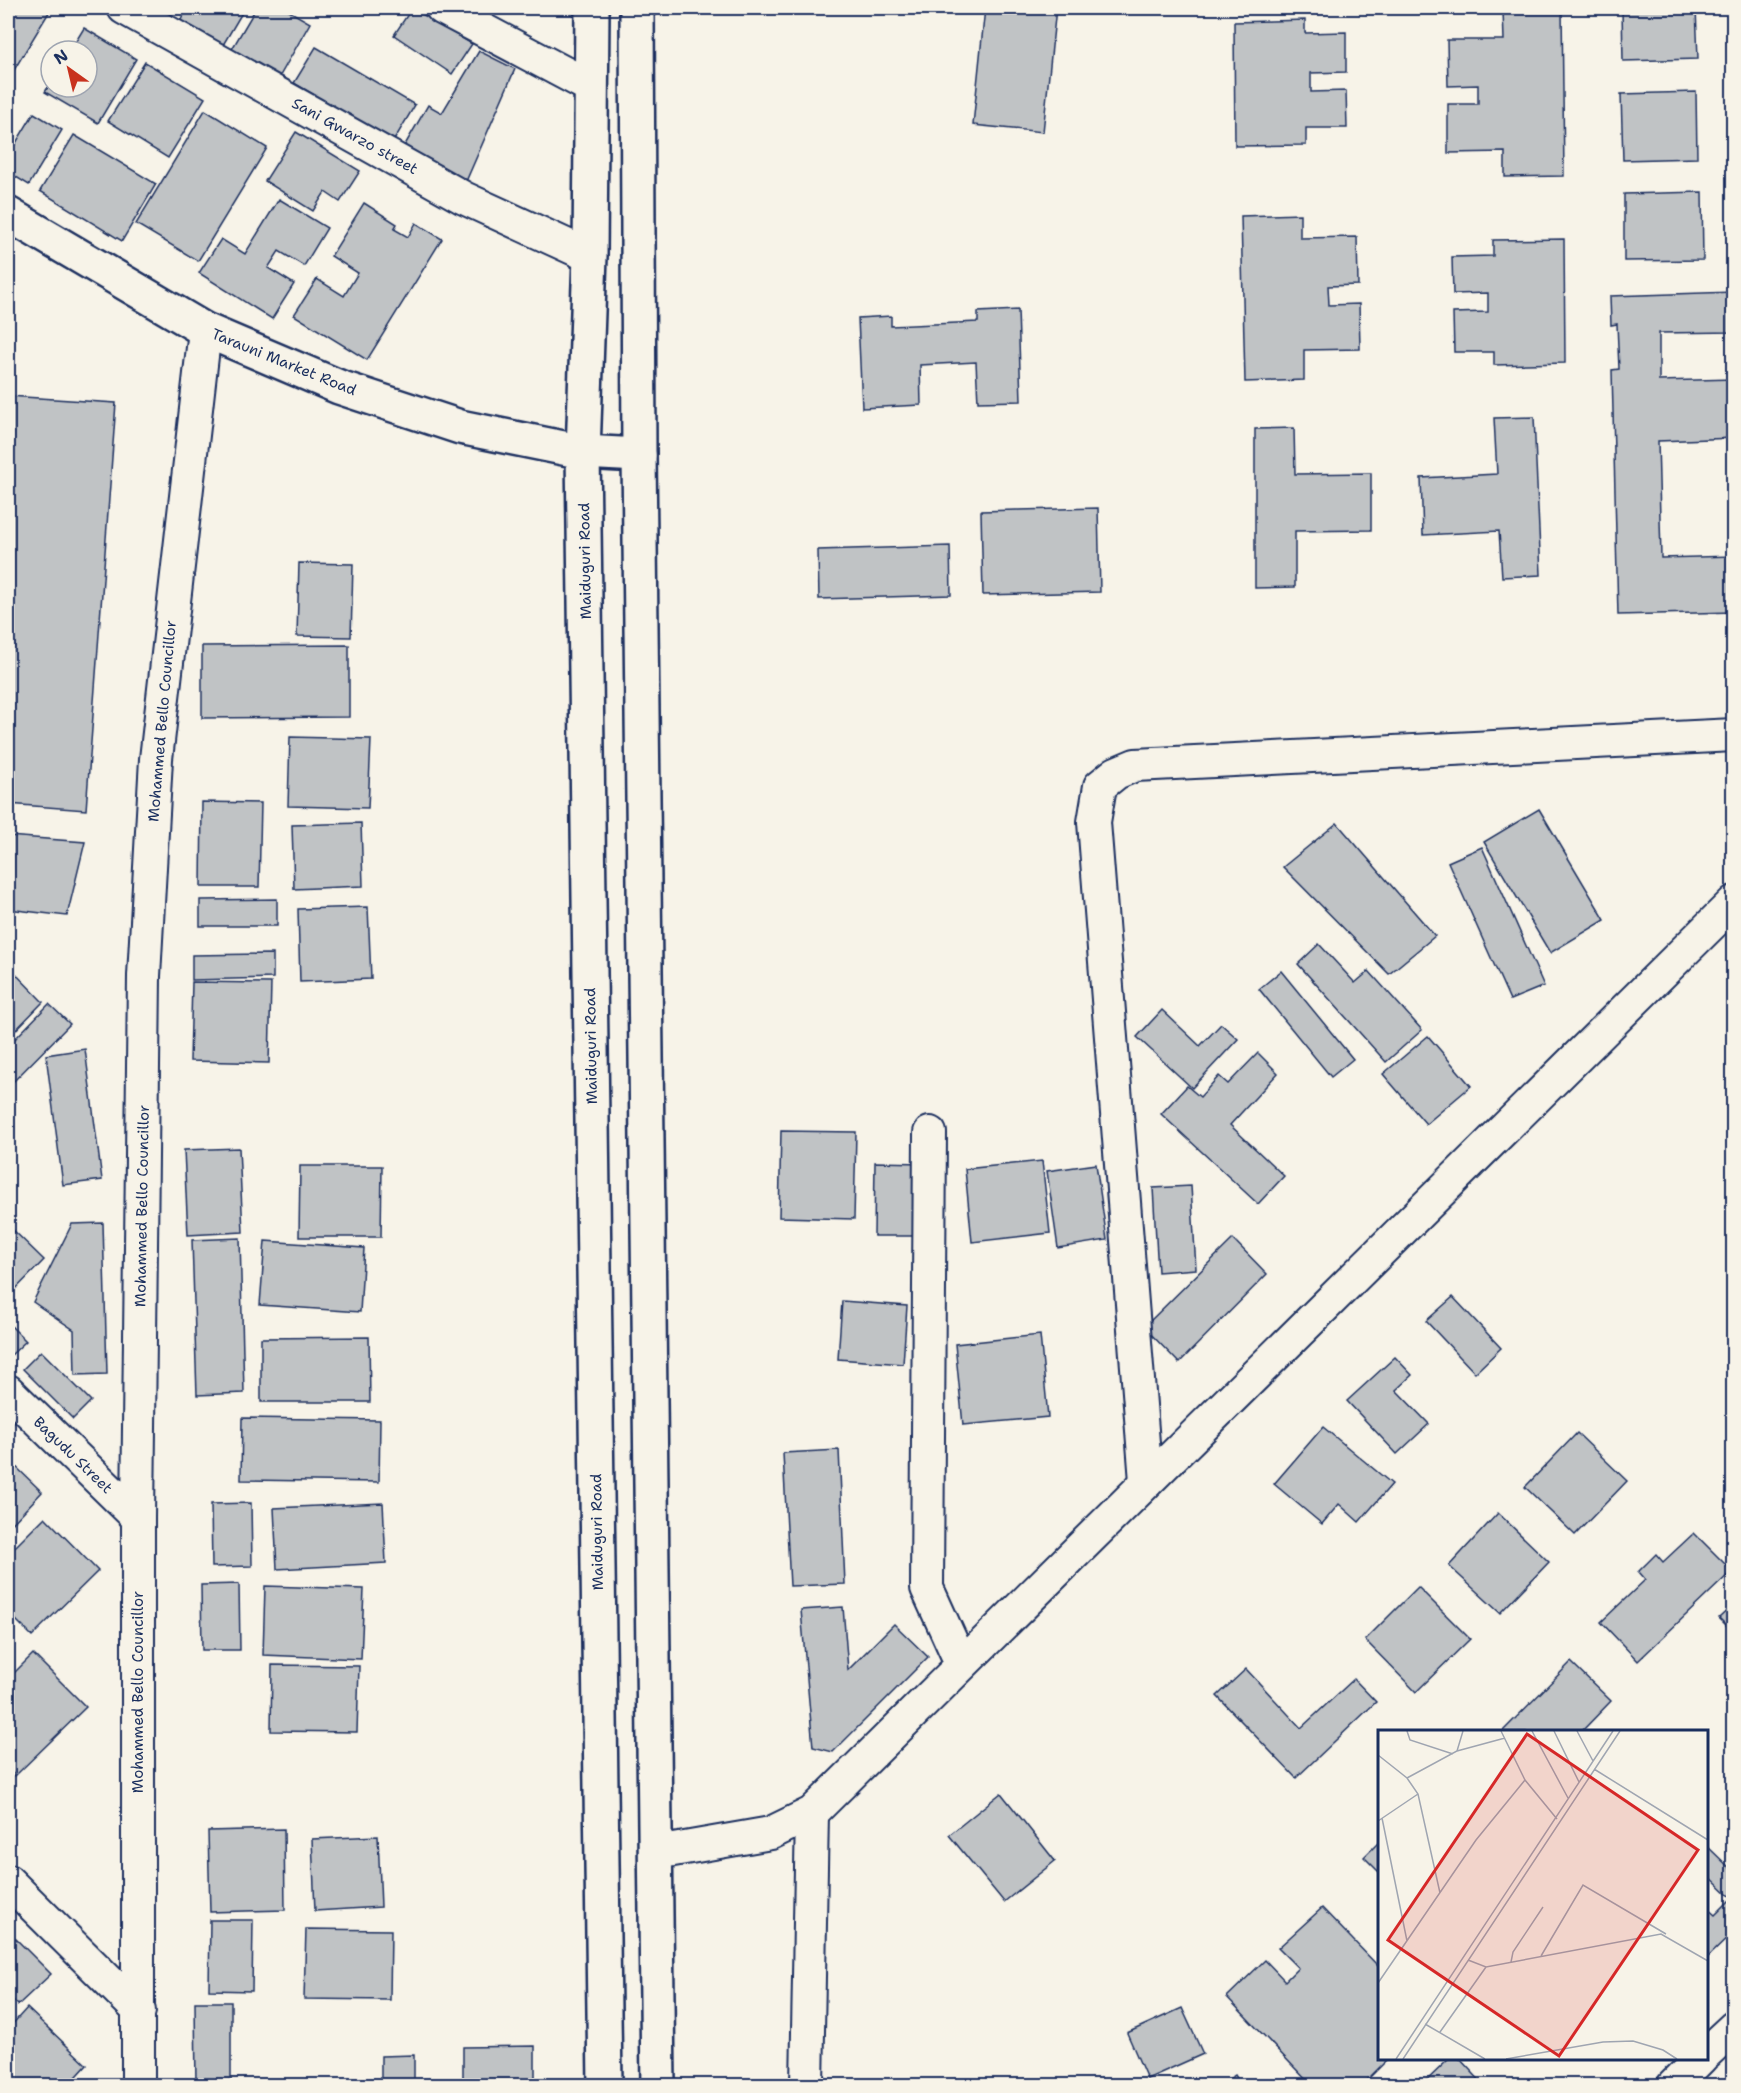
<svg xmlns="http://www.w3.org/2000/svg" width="1741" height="2093" viewBox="0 0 1741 2093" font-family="'Shantell Sans',sans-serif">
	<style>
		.building { fill: #c0c3c5; stroke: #1b2f5e; stroke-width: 1.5 }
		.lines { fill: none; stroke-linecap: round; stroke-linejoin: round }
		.minor-casing { stroke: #1b2f5e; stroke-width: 36 }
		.tertiary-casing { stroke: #1b2f5e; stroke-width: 38 }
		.trunk-casing { stroke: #1b2f5e; stroke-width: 38 }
		.minor { stroke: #f7f3e8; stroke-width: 32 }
		.tertiary { stroke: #f7f3e8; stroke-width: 33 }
		.trunk { stroke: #f7f3e8; stroke-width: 33 }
		.labels { text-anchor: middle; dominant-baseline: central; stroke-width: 4.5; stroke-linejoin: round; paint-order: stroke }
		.street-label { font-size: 15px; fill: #1b2f5e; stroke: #f7f3e8 }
		.inset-road { fill: none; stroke: #9fa5b1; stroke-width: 1.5 }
		.view { fill: #d62828; fill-opacity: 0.15; stroke: #d62828; stroke-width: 3 }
		.inset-edge { fill: none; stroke: #1b2f5e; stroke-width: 3 }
	</style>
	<rect width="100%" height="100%" fill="#f7f3e8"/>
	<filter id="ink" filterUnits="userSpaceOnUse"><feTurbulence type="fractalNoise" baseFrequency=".0167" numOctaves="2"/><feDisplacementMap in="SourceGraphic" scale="12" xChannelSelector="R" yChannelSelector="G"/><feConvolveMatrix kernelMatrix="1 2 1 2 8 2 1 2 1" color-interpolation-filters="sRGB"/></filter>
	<g filter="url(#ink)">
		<g class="building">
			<path d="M 8,8 L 51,9 L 11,75 L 8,73 Z"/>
			<path d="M 188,8 L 237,8 L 243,11 L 220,50 L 177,26 Z"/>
			<path d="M 256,8 L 284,8 L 310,23 L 277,81 L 229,54 Z"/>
			<path d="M 412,8 L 472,44 L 452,74 L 394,35 Z"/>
			<path d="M 985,8 L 1056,8 L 1043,132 L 973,125 Z"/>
			<path d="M 1622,8 L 1696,8 L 1698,59 L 1623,61 Z"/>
			<path d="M 1562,9 L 1564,176 L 1505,177 L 1505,152 L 1448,153 L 1448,104 L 1478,104 L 1478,85 L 1448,86 L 1447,40 L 1504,40 L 1503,10 Z"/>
			<path d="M 1305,20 L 1305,33 L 1346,32 L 1346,72 L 1311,73 L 1311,92 L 1346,91 L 1347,128 L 1306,128 L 1306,145 L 1235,146 L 1234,22 Z"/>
			<path d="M 84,28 L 136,59 L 98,123 L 45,92 L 51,82 L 51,87 L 87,87 L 87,51 L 70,51 Z"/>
			<path d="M 316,47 L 415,105 L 393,142 L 294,83 Z"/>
			<path d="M 479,51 L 515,69 L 464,186 L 402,150 L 428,105 L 442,113 Z"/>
			<path d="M 145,62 L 205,98 L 168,158 L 108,121 Z"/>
			<path d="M 1696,92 L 1697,158 L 1623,160 L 1621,94 Z"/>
			<path d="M 205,110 L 267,148 L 198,261 L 136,224 Z"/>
			<path d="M 34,113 L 62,130 L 29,185 L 8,172 L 8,156 Z"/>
			<path d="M 296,132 L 360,171 L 340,202 L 325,192 L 313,211 L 265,181 Z"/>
			<path d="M 74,135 L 156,184 L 122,241 L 40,191 Z"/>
			<path d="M 1702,192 L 1703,260 L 1624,261 L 1624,194 Z"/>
			<path d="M 279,199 L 327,228 L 304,266 L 279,251 L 268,268 L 294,284 L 272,319 L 199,273 L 221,239 L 245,254 Z"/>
			<path d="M 364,203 L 397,224 L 394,229 L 408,237 L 416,223 L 442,239 L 367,360 L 294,315 L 317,279 L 344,296 L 358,273 L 331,256 Z"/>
			<path d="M 1300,214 L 1300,238 L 1357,237 L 1358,285 L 1328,286 L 1329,305 L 1359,304 L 1360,349 L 1304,350 L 1304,380 L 1245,382 L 1241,216 Z"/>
			<path d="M 1564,239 L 1565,363 L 1494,365 L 1494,352 L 1454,352 L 1453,313 L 1488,312 L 1488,293 L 1453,294 L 1452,257 L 1493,256 L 1493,240 Z"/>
			<path d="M 1734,292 L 1734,332 L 1659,333 L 1659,381 L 1734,379 L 1734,438 L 1658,441 L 1661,558 L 1734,556 L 1734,612 L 1618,615 L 1612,370 L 1619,369 L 1617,324 L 1611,325 L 1610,296 Z"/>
			<path d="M 1018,310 L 1021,401 L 978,402 L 976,362 L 920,365 L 921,405 L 862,408 L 858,318 L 891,316 L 891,326 L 978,322 L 978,312 Z"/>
			<path d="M 8,396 L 116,403 L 86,810 L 8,804 Z"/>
			<path d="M 1534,417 L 1541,575 L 1502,577 L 1499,531 L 1423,535 L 1421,478 L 1497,474 L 1494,418 Z"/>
			<path d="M 1294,428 L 1295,474 L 1371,473 L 1371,530 L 1295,531 L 1295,587 L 1255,588 L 1255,429 Z"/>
			<path d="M 1098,508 L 1100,592 L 983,595 L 981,511 Z"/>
			<path d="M 950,546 L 951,595 L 819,599 L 818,550 Z"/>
			<path d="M 299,563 L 353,564 L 351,637 L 297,636 Z"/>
			<path d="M 349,645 L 349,717 L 202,718 L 202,646 Z"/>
			<path d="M 290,737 L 371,739 L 368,808 L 288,806 Z"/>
			<path d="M 202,802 L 261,803 L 259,887 L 201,887 Z"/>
			<path d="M 1539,809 L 1605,920 L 1550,953 L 1484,842 Z"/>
			<path d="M 361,823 L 363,886 L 294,889 L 292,825 Z"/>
			<path d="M 1337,823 L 1435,936 L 1389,974 L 1283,867 Z"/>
			<path d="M 8,836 L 85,842 L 67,916 L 8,909 Z"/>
			<path d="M 1482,847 L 1544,986 L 1510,1000 L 1448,862 Z"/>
			<path d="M 277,899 L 277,926 L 200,926 L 200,900 Z"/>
			<path d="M 368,907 L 371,979 L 300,982 L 298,909 Z"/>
			<path d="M 1319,944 L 1355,983 L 1369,971 L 1422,1030 L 1386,1062 L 1298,964 Z"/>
			<path d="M 273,954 L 273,978 L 192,980 L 192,955 Z"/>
			<path d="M 8,966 L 43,1002 L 8,1038 Z"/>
			<path d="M 1281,971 L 1353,1059 L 1331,1077 L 1259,989 Z"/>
			<path d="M 192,982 L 271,983 L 269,1063 L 190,1061 Z"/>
			<path d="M 49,1004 L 70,1024 L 8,1087 L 8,1046 Z"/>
			<path d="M 1162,1010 L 1200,1046 L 1221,1024 L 1238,1039 L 1192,1088 L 1137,1037 Z"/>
			<path d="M 1428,1036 L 1471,1086 L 1426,1124 L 1383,1074 Z"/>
			<path d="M 85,1049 L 102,1180 L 63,1185 L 46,1055 Z"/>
			<path d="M 1258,1053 L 1278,1073 L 1230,1125 L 1284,1176 L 1258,1204 L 1161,1114 L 1187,1086 L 1200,1097 L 1219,1076 L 1228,1084 Z"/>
			<path d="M 781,1131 L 856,1132 L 854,1219 L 779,1217 Z"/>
			<path d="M 239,1148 L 243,1232 L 188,1235 L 184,1150 Z"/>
			<path d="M 1042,1161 L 1050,1233 L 972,1242 L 965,1169 Z"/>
			<path d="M 875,1162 L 923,1163 L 922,1236 L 874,1236 Z"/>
			<path d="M 1096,1164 L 1107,1240 L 1058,1248 L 1047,1171 Z"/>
			<path d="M 300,1166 L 382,1166 L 381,1237 L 299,1237 Z"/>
			<path d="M 1191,1186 L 1196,1269 L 1158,1272 L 1153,1188 Z"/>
			<path d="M 103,1223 L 107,1374 L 75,1375 L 74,1330 L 33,1302 L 72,1224 Z"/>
			<path d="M 8,1225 L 44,1260 L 8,1297 Z"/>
			<path d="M 240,1238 L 244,1393 L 197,1395 L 192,1240 Z"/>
			<path d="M 1233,1239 L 1267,1274 L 1179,1363 L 1144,1327 Z"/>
			<path d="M 265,1241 L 364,1248 L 360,1312 L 260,1305 Z"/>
			<path d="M 1453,1297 L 1501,1348 L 1475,1373 L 1426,1321 Z"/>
			<path d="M 842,1301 L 907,1306 L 903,1364 L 838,1359 Z"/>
			<path d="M 8,1323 L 26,1341 L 9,1357 L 8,1356 Z"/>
			<path d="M 1040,1335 L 1048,1417 L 963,1425 L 955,1344 Z"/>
			<path d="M 369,1337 L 370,1402 L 261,1402 L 261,1338 Z"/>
			<path d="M 41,1351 L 91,1401 L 73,1419 L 23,1369 Z"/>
			<path d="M 1395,1357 L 1412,1375 L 1396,1390 L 1429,1424 L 1397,1454 L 1347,1401 Z"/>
			<path d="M 242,1418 L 380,1420 L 379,1482 L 241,1480 Z"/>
			<path d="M 1323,1427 L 1392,1484 L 1359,1522 L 1339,1504 L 1322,1524 L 1274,1484 Z"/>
			<path d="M 1577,1433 L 1627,1481 L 1575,1535 L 1525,1487 Z"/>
			<path d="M 839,1450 L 845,1584 L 790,1586 L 783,1453 Z"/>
			<path d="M 8,1459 L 42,1492 L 8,1528 Z"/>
			<path d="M 251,1503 L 252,1566 L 212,1567 L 211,1504 Z"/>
			<path d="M 383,1503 L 386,1563 L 277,1569 L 274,1508 Z"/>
			<path d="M 1498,1513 L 1549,1562 L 1500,1613 L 1449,1566 Z"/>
			<path d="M 45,1517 L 98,1571 L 32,1636 L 8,1612 L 8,1554 Z"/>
			<path d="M 1694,1533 L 1732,1571 L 1638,1661 L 1601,1622 L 1645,1580 L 1638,1572 L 1656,1554 L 1663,1562 Z"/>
			<path d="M 239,1584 L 240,1650 L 202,1650 L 201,1585 Z"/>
			<path d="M 265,1586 L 364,1589 L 361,1659 L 263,1655 Z"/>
			<path d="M 1418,1587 L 1470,1639 L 1416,1692 L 1365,1640 Z"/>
			<path d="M 1734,1604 L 1734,1633 L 1719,1618 Z"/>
			<path d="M 843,1607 L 848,1670 L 894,1624 L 928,1657 L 833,1752 L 813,1747 L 801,1610 Z"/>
			<path d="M 33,1654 L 86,1707 L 15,1776 L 8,1768 L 8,1679 Z"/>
			<path d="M 1571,1662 L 1611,1701 L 1581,1732 L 1502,1732 Z"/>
			<path d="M 272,1665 L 359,1666 L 357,1732 L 271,1731 Z"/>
			<path d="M 1246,1669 L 1301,1728 L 1354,1679 L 1376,1702 L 1296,1778 L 1217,1696 Z"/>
			<path d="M 1001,1793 L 1055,1861 L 1004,1902 L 949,1835 Z"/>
			<path d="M 284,1829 L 285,1910 L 210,1912 L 208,1831 Z"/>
			<path d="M 378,1836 L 381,1907 L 315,1911 L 312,1839 Z"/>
			<path d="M 1380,1841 L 1380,1873 L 1364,1857 Z"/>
			<path d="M 1706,1845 L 1734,1872 L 1734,1932 L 1706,1959 L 1706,1907 L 1715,1915 L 1732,1898 L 1706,1873 Z"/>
			<path d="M 1322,1908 L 1380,1968 L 1380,2058 L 1389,2058 L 1361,2086 L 1312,2086 L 1227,1997 L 1265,1960 L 1285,1981 L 1298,1968 L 1278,1948 Z"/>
			<path d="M 210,1920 L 253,1920 L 252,1991 L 209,1990 Z"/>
			<path d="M 306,1929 L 391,1930 L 390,2000 L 304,1999 Z"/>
			<path d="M 8,1931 L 51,1974 L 18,2005 L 8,1995 Z"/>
			<path d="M 195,2002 L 231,2002 L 231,2084 L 196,2084 Z"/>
			<path d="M 27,2008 L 87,2065 L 68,2086 L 8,2086 L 8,2029 Z"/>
			<path d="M 1182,2008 L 1203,2054 L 1147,2079 L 1127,2033 Z"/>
			<path d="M 535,2046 L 535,2086 L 463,2086 L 463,2047 Z"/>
			<path d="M 414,2055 L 414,2086 L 381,2086 L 381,2056 Z"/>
			<path d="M 1450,2058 L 1459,2058 L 1485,2086 L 1421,2086 Z"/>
			<path d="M 1235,2075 L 1242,2086 L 1218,2086 Z"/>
		</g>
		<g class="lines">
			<defs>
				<g id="minor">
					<path d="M 124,8 L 464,198 L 590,256"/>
					<path d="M 442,8 L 591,87"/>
					<path d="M 930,1133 L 927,1588 L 961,1663"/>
					<path d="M 8,1391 L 138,1518"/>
					<path d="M 1146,1481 L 1094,822 L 1100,786 L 1116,773 L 1135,765 L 1734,735"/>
					<path d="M 656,1853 L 771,1833 L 812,1813 L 1734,902"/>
					<path d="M 8,1881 L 139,2011"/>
					<path d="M 1706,2053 L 1734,2027"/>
					<path d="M 138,2086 L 138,1518 L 144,976 L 156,759 L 205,330"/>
					<path d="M 807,2086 L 812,1813"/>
					<path d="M 1673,2086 L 1701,2058"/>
				</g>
				<path id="tertiary" d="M 8,214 L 205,330 L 339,387 L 460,427 L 583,452 L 639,455"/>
				<g id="trunk">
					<path d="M 592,8 L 590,256 L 583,452 L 605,2086"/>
					<path d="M 637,8 L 639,455 L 658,2086"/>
				</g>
			</defs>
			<use href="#minor" class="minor-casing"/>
			<use href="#tertiary" class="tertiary-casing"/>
			<use href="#trunk" class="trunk-casing"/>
			<use href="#minor" class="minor"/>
			<use href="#tertiary" class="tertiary"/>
			<use href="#trunk" class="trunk"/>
		</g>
	</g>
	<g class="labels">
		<g class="street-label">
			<text transform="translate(355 136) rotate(29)">Sani Gwarzo street</text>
			<text transform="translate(284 362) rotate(22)">Tarauni Market Road</text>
			<text transform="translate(585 561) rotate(-91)">Maiduguri Road</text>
			<text transform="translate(162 721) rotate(-85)">Mohammed Bello Councillor</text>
			<text transform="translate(591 1046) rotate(-91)">Maiduguri Road</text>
			<text transform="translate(142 1206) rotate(-89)">Mohammed Bello Councillor</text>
			<text transform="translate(73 1455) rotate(44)">Bagudu Street</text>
			<text transform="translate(597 1532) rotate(-91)">Maiduguri Road</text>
			<text transform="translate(138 1692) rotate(-90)">Mohammed Bello Councillor</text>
		</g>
	</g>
	<g transform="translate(1378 1730)">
		<rect width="330" height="330" fill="#f7f3e8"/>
		<path class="inset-road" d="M 29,1 L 32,10 L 75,24M 123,1 L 147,50 L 179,89M 154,1 L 190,68M 176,1 L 201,52M 199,1 L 215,31M 79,21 L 127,8M 0,25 L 29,48 L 40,64 L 62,163M 216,39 L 330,110M 29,48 L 79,21 L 85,1M 4,88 L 29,211M 0,91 L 40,64M 163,226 L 205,155 L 288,204M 90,230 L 108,237 L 283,204 L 330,231M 133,232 L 135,222 L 165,177M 0,253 L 98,110 L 147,50M 47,294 L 107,329M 62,302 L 108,237M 18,329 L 235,1M 25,329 L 242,1M 128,329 L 225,312 L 255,311 L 285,320 L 299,329"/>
		<path class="view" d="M 149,4 L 320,120 L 181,326 L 10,210 Z"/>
		<rect width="330" height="330" class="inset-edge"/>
	</g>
	<rect width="1741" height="2093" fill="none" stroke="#f7f3e8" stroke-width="30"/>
	<rect x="15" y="15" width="1711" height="2063" fill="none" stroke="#1b2f5e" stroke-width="2" filter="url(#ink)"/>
	<g transform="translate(69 69) rotate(326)"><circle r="28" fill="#f7f3e8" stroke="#9fa5b1" stroke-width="1.5"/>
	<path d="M0-4.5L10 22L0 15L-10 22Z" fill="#c8321e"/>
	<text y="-9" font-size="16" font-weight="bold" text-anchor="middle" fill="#1b2f5e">N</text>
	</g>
</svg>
